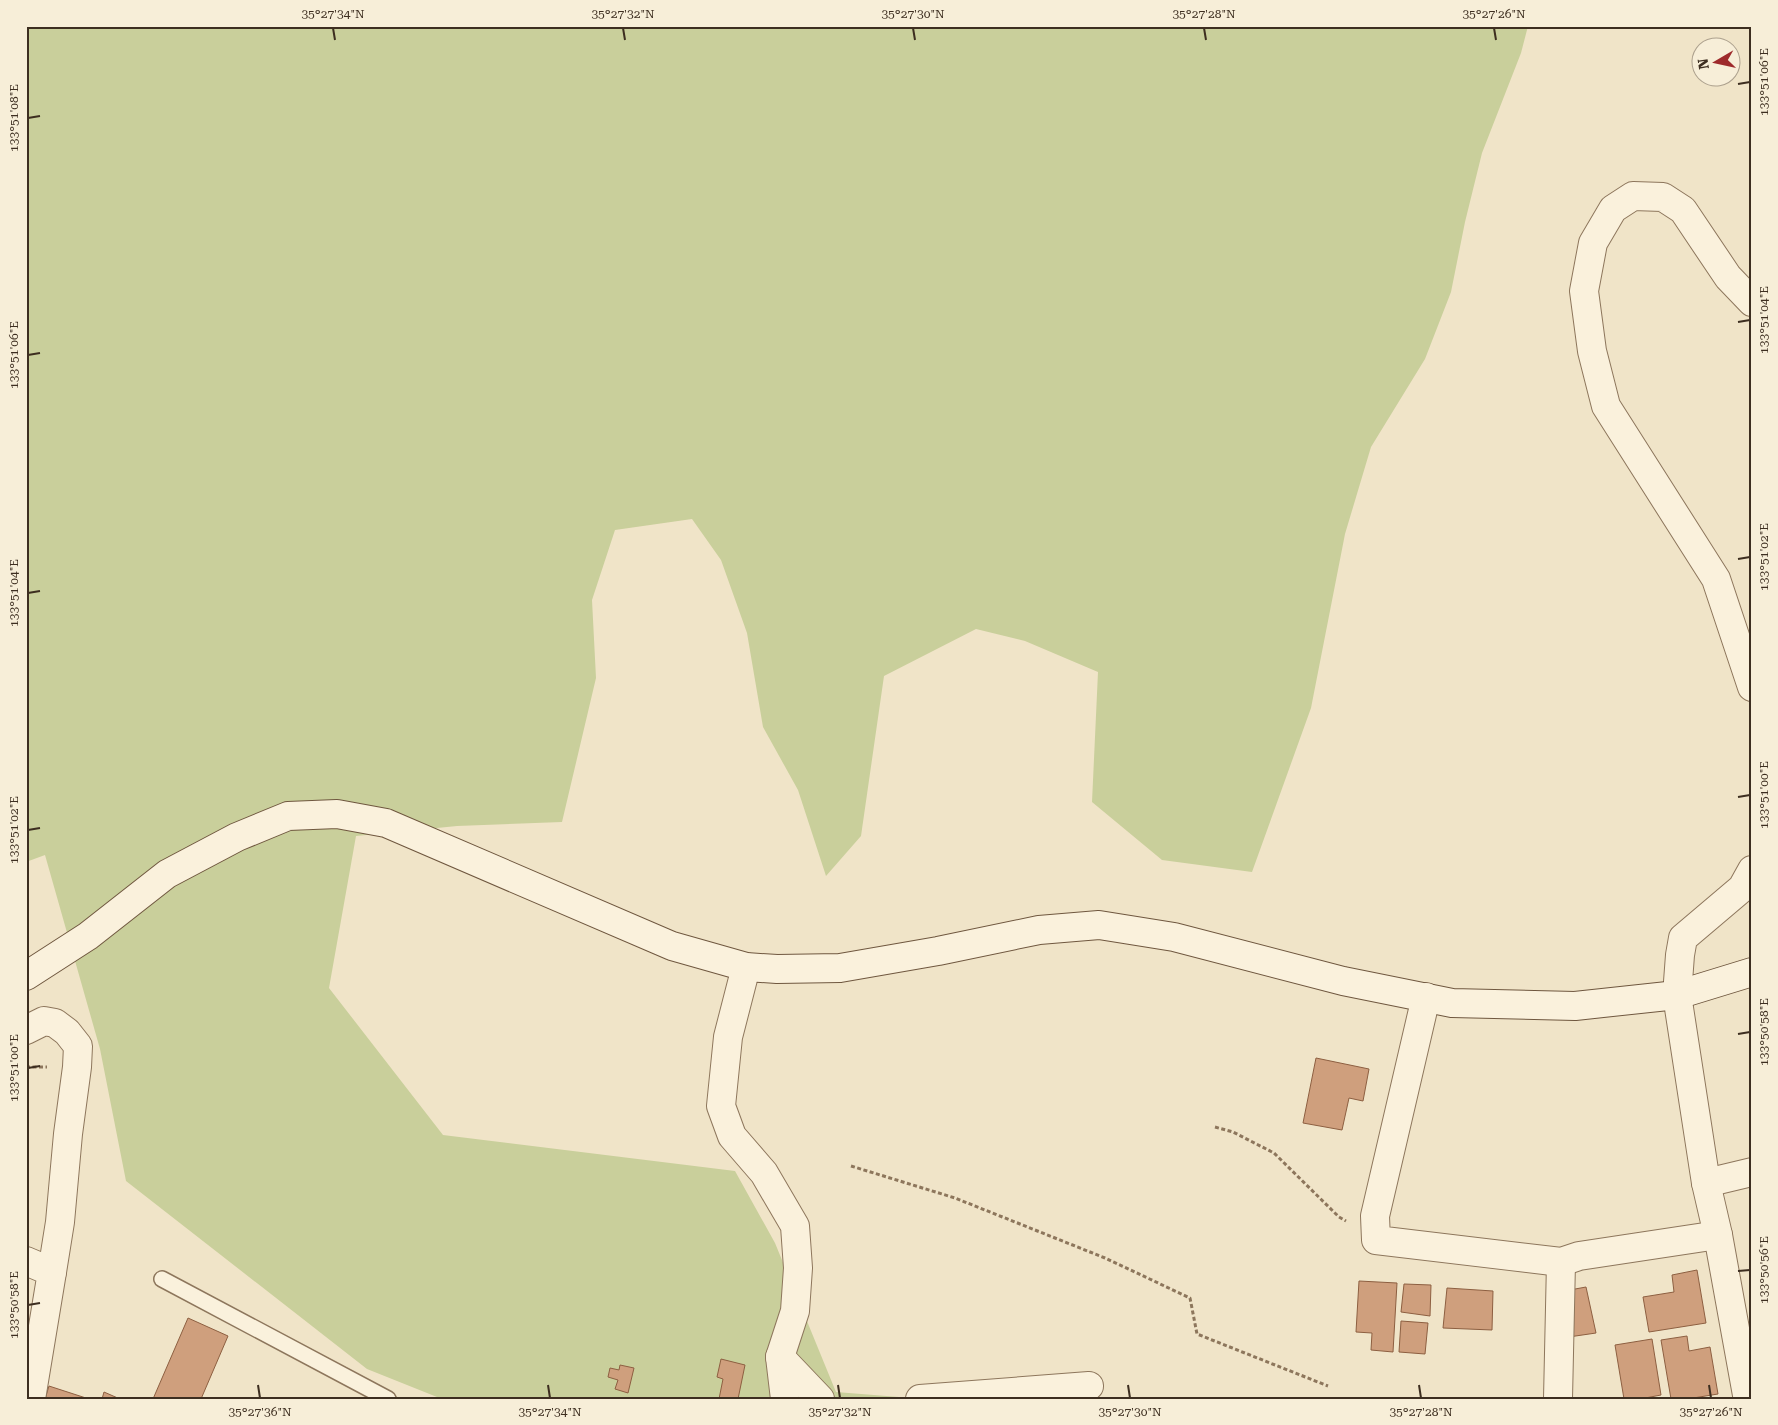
<svg xmlns="http://www.w3.org/2000/svg" width="1778" height="1425" viewBox="0 0 1778 1425" font-family="'Roboto Serif',serif">
	<style>
		.green { fill: #c9cf9b }
		.building { fill: #cf9f7d; stroke: #8d5f41 }
		.lines { fill: none; stroke-linecap: round; stroke-linejoin: round }
		.lane-casing { stroke: #8d765c; stroke-width: 18 }
		.street-casing { stroke: #8d765c; stroke-width: 30 }
		.secondary-casing { stroke: #6f573f; stroke-width: 30 }
		.path { stroke: #8d765c; stroke-width: 3; stroke-dasharray: 4 2.5; stroke-linecap: butt }
		.lane { stroke: #faf1dc; stroke-width: 15 }
		.street { stroke: #faf1dc; stroke-width: 28 }
		.secondary { stroke: #faf1dc; stroke-width: 28 }
		.ticks { fill: none; stroke: #3d2e20; stroke-width: 2 }
		.neatline { fill: none; stroke: #3d2e20; stroke-width: 2 }
		.ticks-label { font-size: 12px; text-anchor: middle; fill: #3d2e20 }
	</style>
	<rect width="100%" height="100%" fill="#f0e4c8"/>
	<path class="green" d="M 26,26 L 1528,26 L 1521,53 L 1482,153 L 1465,222 L 1451,292 L 1425,359 L 1371,447 L 1345,534 L 1311,708 L 1252,872 L 1162,860 L 1092,802 L 1098,672 L 1025,641 L 976,629 L 884,676 L 861,836 L 826,876 L 798,790 L 763,727 L 747,633 L 721,560 L 692,519 L 615,530 L 592,600 L 596,678 L 562,822 L 457,826 L 356,836 L 329,988 L 443,1135 L 735,1171 L 775,1243 L 836,1392 L 924,1399 L 442,1399 L 367,1369 L 126,1181 L 100,1049 L 45,855 L 26,862 Z"/>
	<g class="building">
		<path d="M 1316,1058 L 1369,1069 L 1363,1101 L 1349,1098 L 1342,1130 L 1303,1123 Z"/>
		<path d="M 1697,1270 L 1706,1323 L 1649,1332 L 1643,1297 L 1674,1292 L 1672,1275 Z"/>
		<path d="M 1359,1281 L 1397,1283 L 1393,1352 L 1371,1350 L 1372,1333 L 1356,1332 Z"/>
		<path d="M 1404,1284 L 1431,1285 L 1430,1316 L 1401,1312 Z"/>
		<path d="M 1586,1287 L 1596,1333 L 1555,1339 L 1548,1294 Z"/>
		<path d="M 1447,1288 L 1493,1291 L 1492,1330 L 1443,1328 Z"/>
		<path d="M 188,1318 L 228,1336 L 201,1399 L 153,1399 Z"/>
		<path d="M 1401,1321 L 1428,1323 L 1425,1354 L 1399,1352 Z"/>
		<path d="M 1687,1336 L 1689,1351 L 1710,1347 L 1718,1394 L 1687,1399 L 1671,1399 L 1661,1340 Z"/>
		<path d="M 1652,1339 L 1661,1395 L 1640,1399 L 1624,1399 L 1615,1345 Z"/>
		<path d="M 721,1359 L 745,1365 L 738,1399 L 719,1399 L 723,1379 L 717,1377 Z"/>
		<path d="M 620,1365 L 634,1368 L 628,1393 L 615,1389 L 618,1380 L 608,1377 L 610,1368 L 619,1370 Z"/>
		<path d="M 49,1386 L 89,1399 L 45,1399 Z"/>
		<path d="M 104,1392 L 120,1399 L 102,1399 Z"/>
	</g>
	<g class="lines">
		<defs>
			<path id="lane" d="M 162,1279 L 388,1399"/>
			<g id="street">
				<path d="M 1752,302 L 1728,277 L 1683,210 L 1663,197 L 1633,196 L 1613,209 L 1593,243 L 1584,291 L 1592,351 L 1606,406 L 1716,579 L 1752,687"/>
				<path d="M 746,967 L 728,1037 L 721,1106 L 732,1136 L 764,1173 L 795,1226 L 798,1268 L 795,1311 L 780,1357 L 785,1399"/>
				<path d="M 1426,997 L 1375,1216 L 1376,1240 L 1561,1262 L 1579,1256 L 1718,1235"/>
				<path d="M 26,1030 L 44,1021 L 55,1023 L 67,1032 L 78,1046 L 77,1067 L 68,1134 L 60,1222 L 52,1272"/>
				<path d="M 1706,1183 L 1752,1172"/>
				<path d="M 26,1261 L 52,1272 L 31,1399"/>
				<path d="M 780,1357 L 820,1399"/>
				<path d="M 1747,1395 L 1718,1235 L 1706,1183 L 1677,995 L 1680,955 L 1683,938 L 1742,888 L 1752,870"/>
				<path d="M 920,1399 L 1089,1386"/>
				<path d="M 1558,1399 L 1561,1262"/>
			</g>
			<path id="secondary" d="M 26,976 L 88,936 L 167,874 L 237,837 L 288,816 L 337,814 L 386,823 L 672,946 L 746,967 L 777,969 L 840,968 L 938,951 L 1039,930 L 1099,925 L 1174,937 L 1343,981 L 1452,1003 L 1575,1006 L 1677,995 L 1752,972"/>
		</defs>
		<use href="#lane" class="lane-casing"/>
		<use href="#street" class="street-casing"/>
		<use href="#secondary" class="secondary-casing"/>
		<g class="path">
			<path d="M 26,1067 L 47,1067"/>
			<path d="M 1215,1127 L 1233,1132 L 1274,1153 L 1339,1217 L 1346,1221"/>
			<path d="M 851,1166 L 955,1198 L 1105,1258 L 1190,1298 L 1197,1334 L 1328,1386"/>
		</g>
		<use href="#lane" class="lane"/>
		<use href="#street" class="street"/>
		<use href="#secondary" class="secondary"/>
	</g>
	<path class="ticks" d="M 333,28 L 335,40M 623,28 L 625,40M 913,28 L 915,40M 1204,28 L 1206,40M 1494,28 L 1496,40M 1738,84 L 1750,82M 28,118 L 40,116M 1738,322 L 1750,320M 28,355 L 40,353M 1738,559 L 1750,557M 28,593 L 40,591M 1738,797 L 1750,795M 28,830 L 40,828M 1738,1034 L 1750,1032M 28,1068 L 40,1066M 1738,1271 L 1750,1270M 28,1305 L 40,1303M 258,1385 L 260,1398M 548,1385 L 550,1398M 838,1385 L 840,1398M 1128,1385 L 1130,1398M 1419,1385 L 1421,1398M 1709,1385 L 1711,1398"/>
	<rect width="1778" height="1425" fill="none" stroke="#f7eed8" stroke-width="55"/>
	<g transform="translate(1716 62) rotate(261)"><circle r="24" fill="#f7eed8" stroke="#ada18e"/>
	<path d="M0-4L9 19L0 12L-9 19Z" fill="#9e2a2b"/>
	<text y="-8" font-size="14" font-weight="bold" text-anchor="middle" fill="#3d2e20">N</text>
	</g>
	<rect x="28" y="28" width="1722" height="1370" class="neatline"/>
	<g class="ticks-label">
		<text x="333" y="18">35°27'34"N</text>
		<text x="623" y="18">35°27'32"N</text>
		<text x="913" y="18">35°27'30"N</text>
		<text x="1204" y="18">35°27'28"N</text>
		<text x="1494" y="18">35°27'26"N</text>
		<text transform="translate(1764 82) rotate(-90)" y="4">133°51'06"E</text>
		<text transform="translate(14 118) rotate(-90)" y="4">133°51'08"E</text>
		<text transform="translate(1764 320) rotate(-90)" y="4">133°51'04"E</text>
		<text transform="translate(14 355) rotate(-90)" y="4">133°51'06"E</text>
		<text transform="translate(1764 557) rotate(-90)" y="4">133°51'02"E</text>
		<text transform="translate(14 593) rotate(-90)" y="4">133°51'04"E</text>
		<text transform="translate(1764 795) rotate(-90)" y="4">133°51'00"E</text>
		<text transform="translate(14 830) rotate(-90)" y="4">133°51'02"E</text>
		<text transform="translate(1764 1032) rotate(-90)" y="4">133°50'58"E</text>
		<text transform="translate(14 1068) rotate(-90)" y="4">133°51'00"E</text>
		<text transform="translate(1764 1270) rotate(-90)" y="4">133°50'56"E</text>
		<text transform="translate(14 1305) rotate(-90)" y="4">133°50'58"E</text>
		<text x="260" y="1416">35°27'36"N</text>
		<text x="550" y="1416">35°27'34"N</text>
		<text x="840" y="1416">35°27'32"N</text>
		<text x="1130" y="1416">35°27'30"N</text>
		<text x="1421" y="1416">35°27'28"N</text>
		<text x="1711" y="1416">35°27'26"N</text>
	</g>
</svg>
